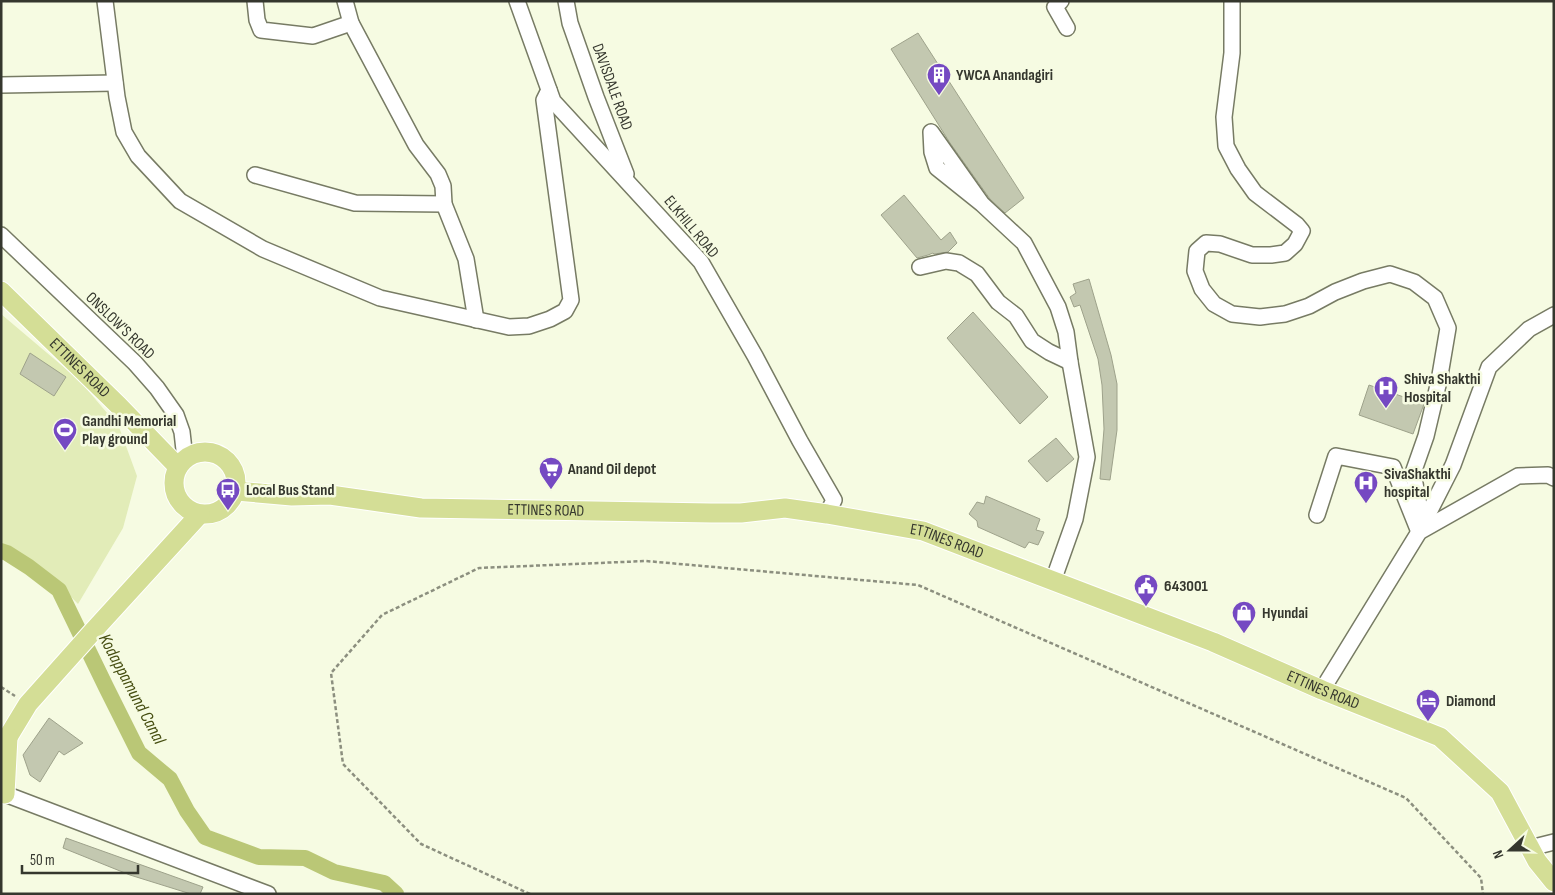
<svg xmlns="http://www.w3.org/2000/svg" width="1555" height="895" viewBox="0 0 1555 895" font-family="'Sofia Sans Condensed',sans-serif">
	<style>
		.green { fill: #e2ecb8 }
		.lines { fill: none; stroke-linecap: round; stroke-linejoin: round }
		.canal { stroke: #bac776; stroke-width: 16 }
		.building { fill: #c3c8b0; stroke: #9ea28b }
		.minor-casing { stroke: #777b64; stroke-width: 18 }
		.major-casing { stroke: #fff; stroke-width: 21 }
		.path { stroke: #8c8f7f; stroke-width: 2.5; stroke-dasharray: 4 2.5; stroke-linecap: butt }
		.minor { stroke: #fff; stroke-width: 15 }
		.major { stroke: #d4de96; stroke-width: 19 }
		.labels { text-anchor: middle; dominant-baseline: central; stroke-width: 5; stroke-linejoin: round; paint-order: stroke }
		.poi-label { font-size: 16px; font-weight: bold; fill: #35372e; stroke: #f6fbe2; text-anchor: start }
		.street-label { font-size: 16px; fill: #35372e; stroke: #f6fbe2 }
		.water-label { font-size: 18px; font-style: italic; fill: #464e11; stroke: #f6fbe2 }
	</style>
	<rect width="100%" height="100%" fill="#f6fbe2"/>
	<path class="green" d="M 1,314 L 79,380 L 119,427 L 137,476 L 123,528 L 78,604 L 51,576 L 10,549 L 1,546 Z"/>
	<g class="lines">
		<path class="canal" d="M 1,551 L 7,553 L 29,567 L 59,590 L 106,687 L 139,753 L 170,779 L 187,811 L 205,837 L 259,857 L 305,858 L 334,872 L 384,883 L 396,894"/>
	</g>
	<g class="building">
		<path d="M 918,33 L 1024,198 L 1005,213 L 990,199 L 950,143 L 891,49 Z"/>
		<path d="M 904,195 L 941,240 L 950,232 L 957,243 L 948,252 L 934,254 L 933,253 L 928,255 L 917,258 L 881,215 Z"/>
		<path d="M 1089,279 L 1111,355 L 1117,384 L 1117,430 L 1110,480 L 1100,479 L 1104,429 L 1102,385 L 1098,359 L 1080,305 L 1074,307 L 1070,297 L 1076,293 L 1073,284 Z"/>
		<path d="M 973,312 L 1048,397 L 1020,424 L 947,338 Z"/>
		<path d="M 30,353 L 66,377 L 54,396 L 20,374 Z"/>
		<path d="M 1369,385 L 1424,404 L 1413,434 L 1359,415 Z"/>
		<path d="M 1056,438 L 1074,459 L 1047,482 L 1028,461 Z"/>
		<path d="M 986,496 L 1040,519 L 1036,530 L 1044,532 L 1038,545 L 1029,542 L 1025,548 L 978,527 L 977,521 L 969,514 L 977,502 L 984,504 Z"/>
		<path d="M 49,718 L 83,743 L 64,755 L 59,751 L 40,782 L 30,775 L 23,755 Z"/>
		<path d="M 66,838 L 203,887 L 200,894 L 191,894 L 130,875 L 63,848 Z"/>
	</g>
	<g class="lines">
		<defs>
			<g id="minor">
				<path d="M 105,1 L 117,97 L 124,132 L 138,156 L 180,201 L 263,249 L 380,298 L 509,327 L 529,326 L 550,319 L 565,311 L 571,300 L 544,100 L 549,90"/>
				<path d="M 255,1 L 257,20 L 261,30 L 313,36 L 351,23"/>
				<path d="M 345,1 L 351,23 L 416,145 L 438,174 L 443,186 L 444,204 L 466,259 L 476,320"/>
				<path d="M 517,1 L 553,101 L 701,262 L 755,356 L 800,441 L 834,500 L 827,514"/>
				<path d="M 566,1 L 570,23 L 596,97 L 626,174"/>
				<path d="M 1061,1 L 1055,7 L 1067,28"/>
				<path d="M 1232,1 L 1232,53 L 1224,117 L 1226,146 L 1238,169 L 1255,193 L 1297,225 L 1302,231 L 1295,244 L 1285,253 L 1271,255 L 1252,255 L 1220,244 L 1206,243 L 1197,251 L 1195,271 L 1202,289 L 1214,304 L 1232,314 L 1260,317 L 1285,314 L 1309,306 L 1335,292 L 1363,281 L 1390,274 L 1414,282 L 1435,298 L 1448,328 L 1439,381 L 1426,436 L 1413,473 L 1423,526"/>
				<path d="M 1,85 L 115,83"/>
				<path d="M 255,175 L 355,203 L 444,204"/>
				<path d="M 982,204 L 931,132 L 932,152 L 937,168 L 982,204 L 1024,243 L 1058,307 L 1066,332 L 1070,362 L 1087,457 L 1075,519 L 1053,581"/>
				<path d="M 1,235 L 135,363 L 157,388 L 176,415 L 182,432 L 185,459"/>
				<path d="M 920,267 L 946,261 L 959,263 L 977,274 L 998,302 L 1016,316 L 1032,341 L 1049,352 L 1070,362"/>
				<path d="M 1317,515 L 1336,456 L 1393,467 L 1419,532 L 1453,465 L 1489,367 L 1529,329 L 1554,315"/>
				<path d="M 1322,690 L 1419,532 L 1518,476 L 1548,475 L 1554,478"/>
				<path d="M 5,794 L 268,894"/>
				<path d="M 1530,848 L 1554,842"/>
			</g>
			<g id="major">
				<path id="s1" d="M 1,291 L 119,406 L 178,467"/>
				<circle cx="205" cy="483" r="31"/>
				<path id="s2" d="M 236,491 L 292,496 L 330,495 L 421,508 L 711,513 L 741,513 L 785,508 L 827,514 L 923,531 L 1213,642 L 1322,690 L 1440,737 L 1500,792 L 1537,861 L 1554,882"/>
				<path d="M 8,737 L 28,704 L 95,629 L 200,514"/>
				<path d="M 1,744 L 8,737 L 5,794 L 1,793"/>
			</g>
		</defs>
		<use href="#minor" class="minor-casing"/>
		<use href="#major" class="major-casing"/>
		<g class="path">
			<path d="M 1,687 L 15,696"/>
			<path d="M 530,894 L 421,844 L 343,764 L 331,673 L 382,615 L 479,568 L 646,561 L 918,585 L 1406,798 L 1481,878 L 1483,894"/>
		</g>
		<use href="#minor" class="minor"/>
		<use href="#major" class="major"/>
	</g>
	<defs>
		<symbol id="building-pin" viewBox="-11 -11 22 30"><path d="M0 17L-7.5 6A9.5 9.5 0 1 1 7.5 6Z" fill="#7549c2" stroke="#f6fbe2"/><path d="M-4-6H4V6H1V3H-1V6H-4ZM-2.5-4.3h1.7v1.8h-1.7ZM.8-4.3h1.7v1.8H.8ZM-2.5-1h1.7V.8h-1.7ZM.8-1h1.7V.8H.8Z" fill="#fff"/></symbol>
		<symbol id="hospital-pin" viewBox="-11 -11 22 30"><path d="M0 17L-7.5 6A9.5 9.5 0 1 1 7.5 6Z" fill="#7549c2" stroke="#f6fbe2"/><path d="M-5-5h3v3.5h4V-5h3V5h-3V1.5h-4V5h-3Z" fill="#fff"/></symbol>
		<symbol id="stadium-pin" viewBox="-11 -11 22 30"><path d="M0 17L-7.5 6A9.5 9.5 0 1 1 7.5 6Z" fill="#7549c2" stroke="#f6fbe2"/><path d="M0-5a6.5 5 0 1 0 0 10a6.5 5 0 1 0 0-10ZM-3.5-1.8h7v3.6h-7Z" fill="#fff"/></symbol>
		<symbol id="supermarket-pin" viewBox="-11 -11 22 30"><path d="M0 17L-7.5 6A9.5 9.5 0 1 1 7.5 6Z" fill="#7549c2" stroke="#f6fbe2"/><path d="M-6-5.5h2.5l.6 2H6L4.5 2H-2.5L-4.4-4H-6ZM-1.5 3.2a1.3 1.3 0 1 0 .1 0ZM3 3.2a1.3 1.3 0 1 0 .1 0Z" fill="#fff"/></symbol>
		<symbol id="bus-pin" viewBox="-11 -11 22 30"><path d="M0 17L-7.5 6A9.5 9.5 0 1 1 7.5 6Z" fill="#7549c2" stroke="#f6fbe2"/><path d="M-5-6H5V4H4V6H2V4H-2V6H-4V4H-5ZM-3.5-4V0h7V-4ZM-3.5 1.2v1.5H-2V1.2ZM2 1.2v1.5H3.5V1.2Z" fill="#fff"/></symbol>
		<symbol id="civic-pin" viewBox="-11 -11 22 30"><path d="M0 17L-7.5 6A9.5 9.5 0 1 1 7.5 6Z" fill="#7549c2" stroke="#f6fbe2"/><path d="M-.6-6.5H3V-4.5H.6V-3L4-1V1h2V6H-6V1h2V-1L-.6-3ZM-1.2 2.5V6h2.4V2.5Z" fill="#fff"/></symbol>
		<symbol id="shop-pin" viewBox="-11 -11 22 30"><path d="M0 17L-7.5 6A9.5 9.5 0 1 1 7.5 6Z" fill="#7549c2" stroke="#f6fbe2"/><path d="M-5-2.5h2.3a2.7 3.5 0 0 1 5.4 0H5L5.5 6h-11ZM-1.5-2.5h3a1.5 2.3 0 0 0-3 0Z" fill="#fff"/></symbol>
		<symbol id="hotel-pin" viewBox="-11 -11 22 30"><path d="M0 17L-7.5 6A9.5 9.5 0 1 1 7.5 6Z" fill="#7549c2" stroke="#f6fbe2"/><path d="M-6-4.5h1.5V1H6V5H4.5V3h-9V5H-6ZM-4 0a1.8 1.8 0 1 1 3.6 0ZM.5 0V-2.5h3Q6-2.5 6 0Z" fill="#fff"/></symbol>
	</defs>
	<g fill-rule="evenodd">
		<use href="#building-pin" x="925" y="61" width="28" height="38"/>
		<use href="#hospital-pin" x="1372" y="374" width="28" height="38"/>
		<use href="#stadium-pin" x="51" y="416" width="28" height="38"/>
		<use href="#supermarket-pin" x="537" y="455" width="28" height="38"/>
		<use href="#hospital-pin" x="1352" y="469" width="28" height="38"/>
		<use href="#bus-pin" x="214" y="476" width="28" height="38"/>
		<use href="#civic-pin" x="1132" y="572" width="28" height="38"/>
		<use href="#shop-pin" x="1230" y="599" width="28" height="38"/>
		<use href="#hotel-pin" x="1414" y="687" width="28" height="38"/>
	</g>
	<g class="labels">
		<g class="poi-label">
			<text x="956" y="75">YWCA Anandagiri</text>
			<text x="1404" y="379">Shiva Shakthi<tspan x="1404" dy="18">Hospital</tspan></text>
			<text x="82" y="421">Gandhi Memorial<tspan x="82" dy="18">Play ground</tspan></text>
			<text x="568" y="469">Anand Oil depot</text>
			<text x="1384" y="474">SivaShakthi<tspan x="1384" dy="18">hospital</tspan></text>
			<text x="246" y="490">Local Bus Stand</text>
			<text x="1164" y="586">643001</text>
			<text x="1262" y="613">Hyundai</text>
			<text x="1446" y="701">Diamond</text>
		</g>
		<g class="street-label">
			<text transform="translate(612 87) rotate(70)">DAVISDALE ROAD</text>
			<text transform="translate(691 227) rotate(50)">ELKHILL ROAD</text>
			<text transform="translate(120 326) rotate(44)">ONSLOW'S ROAD</text>
			<text stroke="none"><textPath href="#s1" startOffset="110">ETTINES ROAD</textPath></text>
			<text stroke="none"><textPath href="#s2" startOffset="311">ETTINES ROAD</textPath></text>
			<text stroke="none"><textPath href="#s2" startOffset="716">ETTINES ROAD</textPath></text>
			<text stroke="none"><textPath href="#s2" startOffset="1121">ETTINES ROAD</textPath></text>
		</g>
		<g class="water-label">
			<text transform="translate(132 689) rotate(62)">Kodappamund Canal</text>
		</g>
	</g>
	<rect width="1555" height="895" fill="none" stroke="#35372e" stroke-width="5"/>
	<g transform="translate(1510 850) rotate(249)" stroke="#f6fbe2" stroke-width="4" paint-order="stroke">
	<path d="M0-4L9 19L0 12L-9 19Z" fill="#35372e"/>
	<text y="-8" font-size="14" font-weight="bold" text-anchor="middle" fill="#35372e">N</text>
	</g>
	<path d="M22 865v8h116v-8" fill="none" stroke="#35372e" stroke-width="2.5"/>
	<text x="30" y="865" font-size="15" fill="#35372e" stroke="#f6fbe2" stroke-width="4" paint-order="stroke">50 m</text>
</svg>
